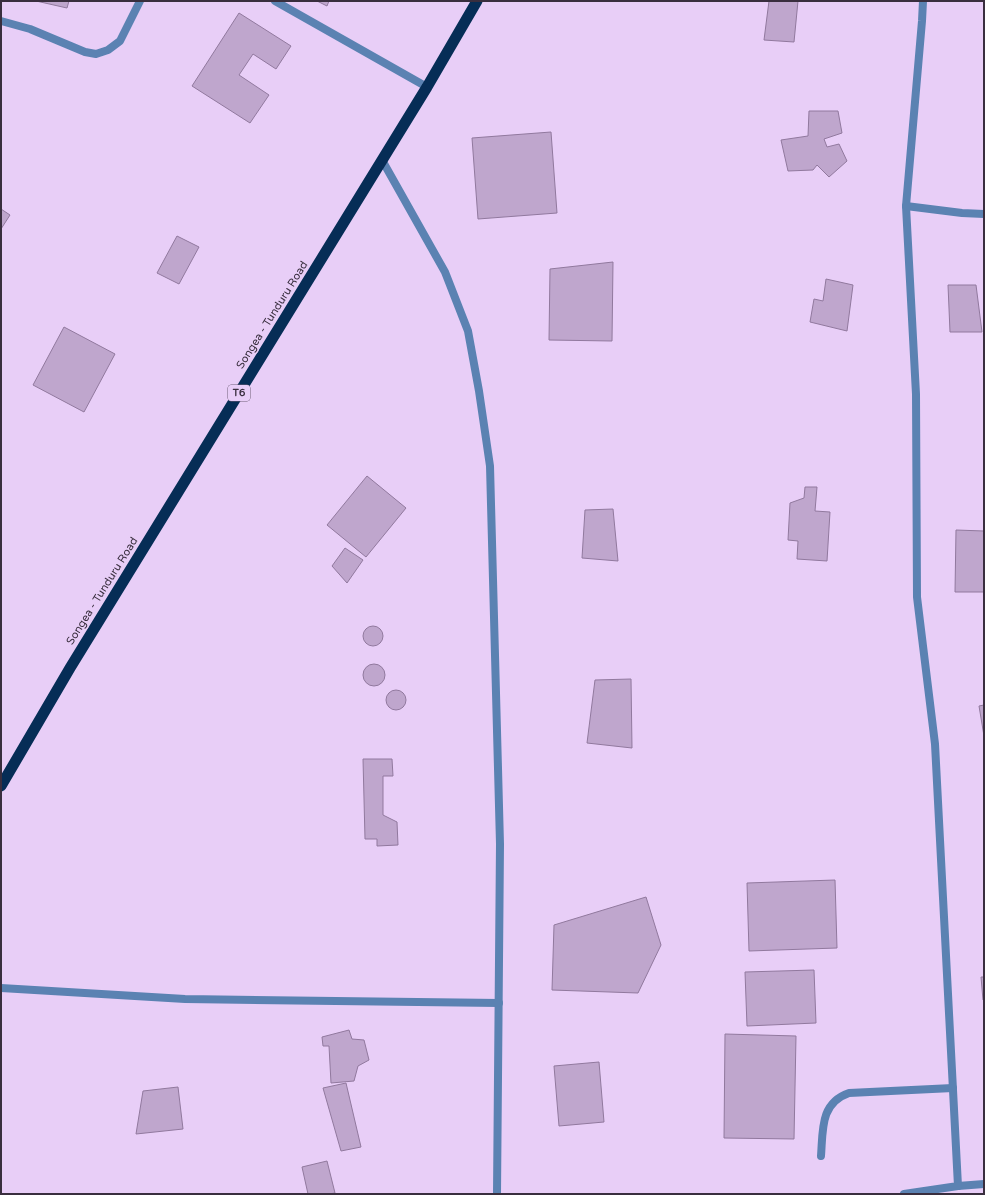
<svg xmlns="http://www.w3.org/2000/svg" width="985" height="1195" viewBox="0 0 985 1195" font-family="'Varela Round',sans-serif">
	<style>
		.building { fill: #bfa6cd; stroke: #91799e }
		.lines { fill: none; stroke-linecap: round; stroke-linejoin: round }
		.service { stroke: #5b82b2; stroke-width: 8 }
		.minor { stroke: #5b82b2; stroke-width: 8 }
		.trunk { stroke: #062d56; stroke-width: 11 }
		.labels { text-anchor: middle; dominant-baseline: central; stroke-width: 3; stroke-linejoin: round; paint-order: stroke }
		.shield { fill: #e8cef7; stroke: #6e5e76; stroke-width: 1 }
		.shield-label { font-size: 10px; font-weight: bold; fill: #392e3e }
		.street-label { font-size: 11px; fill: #392e3e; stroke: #e8cef7 }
	</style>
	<rect width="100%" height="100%" fill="#e8cef7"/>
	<g class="building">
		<path d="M 36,1 L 69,1 L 67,8 Z"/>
		<path d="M 317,1 L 329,1 L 327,6 Z"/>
		<path d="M 769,1 L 798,1 L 794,42 L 764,40 Z"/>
		<path d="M 239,13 L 291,46 L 276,69 L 253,54 L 239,75 L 269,95 L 250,123 L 192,86 Z"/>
		<path d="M 809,111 L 838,111 L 842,133 L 824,139 L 827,147 L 839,144 L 847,161 L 829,177 L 817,165 L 813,170 L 788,171 L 781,140 L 808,136 Z"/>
		<path d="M 551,132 L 557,213 L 478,219 L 472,138 Z"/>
		<path d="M 1,209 L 10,215 L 1,229 Z"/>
		<path d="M 177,236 L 199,247 L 179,284 L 157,273 Z"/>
		<path d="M 613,262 L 612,341 L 549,340 L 550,269 Z"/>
		<path d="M 826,279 L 853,285 L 847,331 L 810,322 L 814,299 L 823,301 Z"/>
		<path d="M 948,285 L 976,285 L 982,332 L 950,332 Z"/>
		<path d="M 64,327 L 115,354 L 84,412 L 33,385 Z"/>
		<path d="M 367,476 L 406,508 L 366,557 L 327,525 Z"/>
		<path d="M 805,487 L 817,487 L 815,511 L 830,512 L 827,561 L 797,559 L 798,541 L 788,540 L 790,503 L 804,498 Z"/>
		<path d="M 613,509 L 618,561 L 582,558 L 585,510 Z"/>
		<path d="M 956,530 L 984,531 L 984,592 L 955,592 Z"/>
		<path d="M 345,548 L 363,560 L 347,583 L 332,566 Z"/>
		<circle cx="373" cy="636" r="10"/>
		<circle cx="374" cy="675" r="11"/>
		<path d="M 631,679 L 632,748 L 587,743 L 595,680 Z"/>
		<circle cx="396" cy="700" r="10"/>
		<path d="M 984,705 L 984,736 L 979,706 Z"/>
		<path d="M 363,759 L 392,759 L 393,776 L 383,776 L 383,815 L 397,822 L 398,845 L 377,846 L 377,839 L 365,839 Z"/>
		<path d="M 835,880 L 837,948 L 749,951 L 747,883 Z"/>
		<path d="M 646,897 L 661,945 L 638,993 L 552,990 L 554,925 Z"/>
		<path d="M 814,970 L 816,1023 L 747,1026 L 745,972 Z"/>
		<path d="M 981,977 L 984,977 L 984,1000 L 983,1000 Z"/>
		<path d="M 349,1030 L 352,1039 L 364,1040 L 369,1060 L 358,1066 L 354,1081 L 331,1083 L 329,1046 L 323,1046 L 322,1037 Z"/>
		<path d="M 725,1034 L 796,1036 L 794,1139 L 724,1138 Z"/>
		<path d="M 599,1062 L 604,1122 L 559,1126 L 554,1066 Z"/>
		<path d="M 346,1083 L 361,1147 L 341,1151 L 323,1088 Z"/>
		<path d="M 178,1087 L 183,1129 L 136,1134 L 143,1091 Z"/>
		<path d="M 327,1161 L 335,1193 L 329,1194 L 308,1194 L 302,1167 Z"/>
	</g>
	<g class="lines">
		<path class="service" d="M 821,1156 C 823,1130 820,1103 849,1093 L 953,1088"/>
		<g class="minor">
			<path d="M 275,1 L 427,87"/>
			<path d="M 1,21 L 30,29 L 85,52 L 96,54 L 108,50 L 120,41 L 140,1"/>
			<path d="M 382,160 L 445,272 L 468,331 L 479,391 L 490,466 L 500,844 L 497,1194"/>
			<path d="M 906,206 L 962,213 L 984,214"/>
			<path d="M 1,988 L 185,999 L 499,1003"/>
			<path d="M 958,1186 L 984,1184"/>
			<path d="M 904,1194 L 958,1186 L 935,744 L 917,597 L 916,394 L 906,206 L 922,21 L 923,1"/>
		</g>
		<path class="trunk" d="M 1,786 L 70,668 L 427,87 L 477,1"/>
	</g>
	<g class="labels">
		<rect class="shield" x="228" y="385" width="22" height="16" rx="3"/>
		<g class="shield-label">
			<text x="239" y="393">T6</text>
		</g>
		<g class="street-label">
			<text transform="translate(272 315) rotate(-58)">Songea - Tunduru Road</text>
			<text transform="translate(102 591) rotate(-58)">Songea - Tunduru Road</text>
		</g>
	</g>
	<rect width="985" height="1195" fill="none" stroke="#392e3e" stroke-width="4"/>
</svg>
